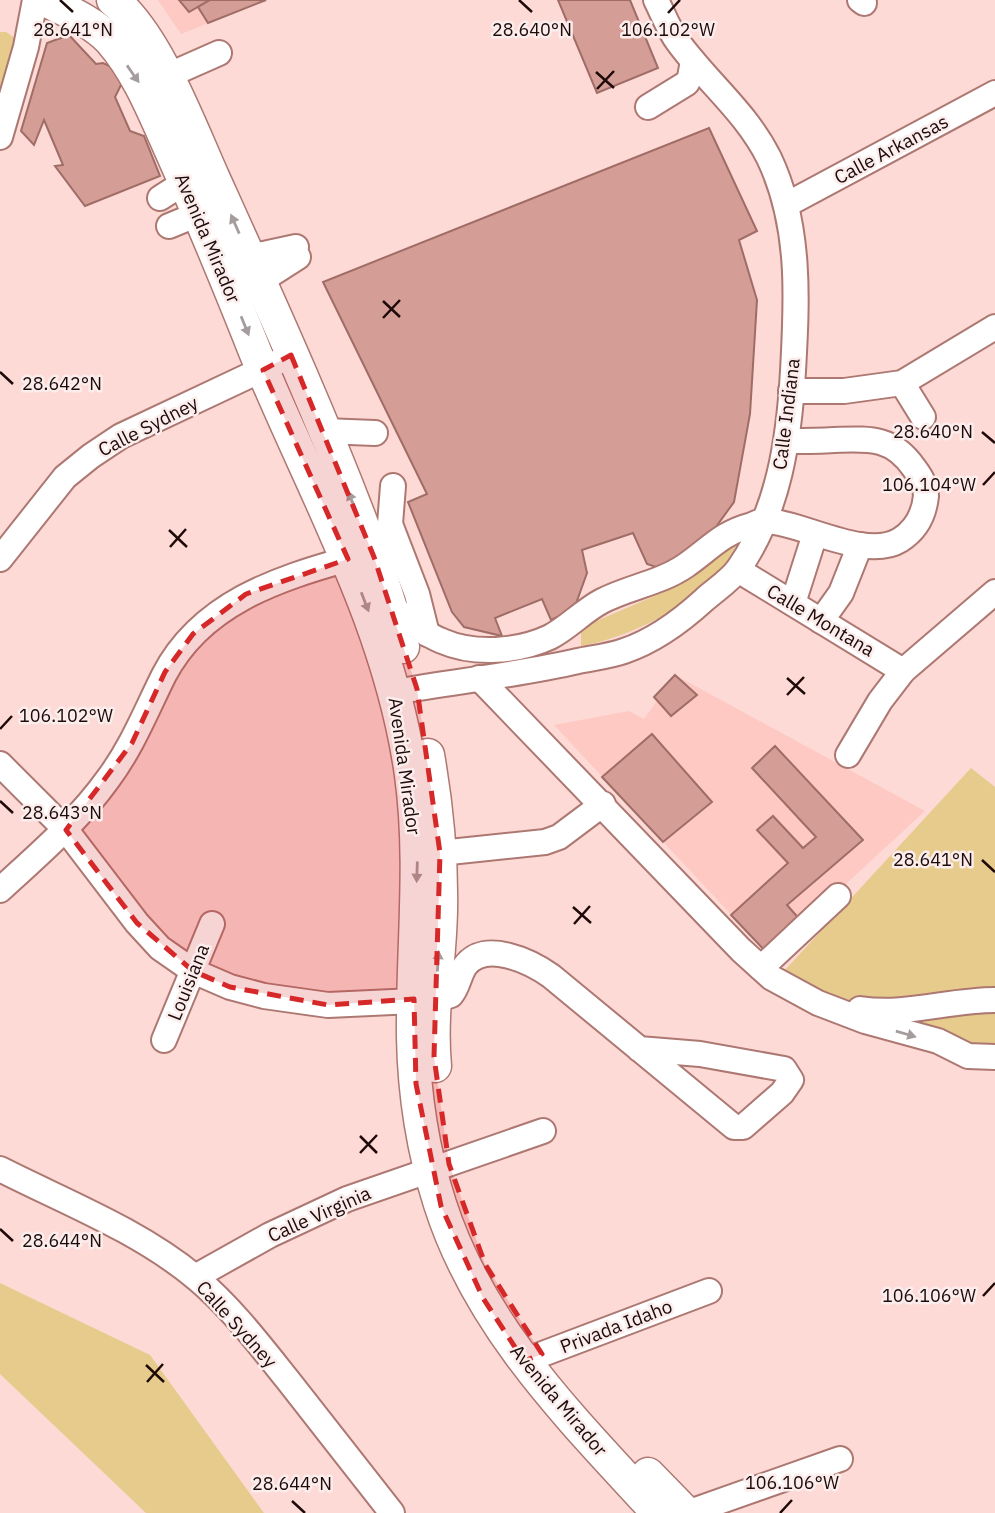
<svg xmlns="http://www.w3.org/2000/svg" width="995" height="1513" viewBox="0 0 995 1513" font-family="'IBM Plex Sans',sans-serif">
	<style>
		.built { fill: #fec9c3 }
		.green { fill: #e7cb8d }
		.building { fill: #d49d96; stroke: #9f6c66; stroke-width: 2 }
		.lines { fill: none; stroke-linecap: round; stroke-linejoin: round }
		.minor-casing { stroke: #ad7872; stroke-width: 28 }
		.major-casing { stroke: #ad7872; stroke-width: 35 }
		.minor { stroke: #fff; stroke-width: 24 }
		.major { stroke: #fff; stroke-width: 32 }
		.oneway { fill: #a59d9d }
		.marked { fill: #d62828; fill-opacity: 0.2; stroke: #d62828; stroke-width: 5; stroke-dasharray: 14 9; stroke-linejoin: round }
		.ticks { fill: none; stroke: #1d0a09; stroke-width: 2.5 }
		.labels { text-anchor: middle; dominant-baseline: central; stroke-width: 5; stroke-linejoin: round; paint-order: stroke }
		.street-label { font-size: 19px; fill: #1d0a09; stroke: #faedec }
		.ticks-label { font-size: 18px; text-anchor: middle; fill: #1d0a09; stroke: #faedec; stroke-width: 5; stroke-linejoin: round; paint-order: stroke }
	</style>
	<rect width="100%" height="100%" fill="#fddad6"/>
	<g class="built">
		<path d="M 158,0 L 266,0 L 181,34 Z"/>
		<path d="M 675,675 L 925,811 L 769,955 L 554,725 L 629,711 L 644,719 Z"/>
	</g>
	<g class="green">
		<path d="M 0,32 L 6,32 L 15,38 L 15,47 L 0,112 Z"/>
		<path d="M 730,543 L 737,544 C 732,552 728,561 723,568 C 692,606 629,638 581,646 L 581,632 L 587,625 L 673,588 Z"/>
		<path d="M 971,768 L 995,787 L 995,988 L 862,1004 L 830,994 L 796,979 L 785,970 Z"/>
		<path d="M 995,1007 L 995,1052 L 873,1016 Z"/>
		<path d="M 0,1283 L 150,1355 L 264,1513 L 146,1513 L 0,1374 Z"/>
	</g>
	<g class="building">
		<path d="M 179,0 L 210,0 L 189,12 Z"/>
		<path d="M 210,0 L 266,0 L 208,23 L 198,7 Z"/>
		<path d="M 558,0 L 630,0 L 658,68 L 597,93 Z"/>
		<path d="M 69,35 L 96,64 L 103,63 L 114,68 L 120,74 L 121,85 L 115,97 L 130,131 L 144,136 L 160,176 L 85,206 L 55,166 L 63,165 L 44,120 L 34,145 L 21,131 L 47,43 Z"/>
		<path d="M 709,128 L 757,231 L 739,240 L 757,300 L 750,414 L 734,502 L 705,542 L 662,569 L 647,564 L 633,533 L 582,550 L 587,573 L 574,609 L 551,620 L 542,599 L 495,618 L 502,636 L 464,627 L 452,612 L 408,502 L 427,494 L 323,282 Z"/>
		<path d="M 675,675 L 697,695 L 671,716 L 654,697 Z"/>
		<path d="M 652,734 L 712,802 L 663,842 L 602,777 Z"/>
		<path d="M 775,746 L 863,840 L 787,905 L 803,923 L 769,955 L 731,915 L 788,863 L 757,830 L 773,816 L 803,848 L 816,837 L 752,768 Z"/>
	</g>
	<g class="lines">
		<defs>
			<g id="minor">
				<path d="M 860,0 L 864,3"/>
				<path d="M 167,76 L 219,53"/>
				<path d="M 648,107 L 687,83 L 690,77 L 693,61"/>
				<path d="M 0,137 L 26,47 L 35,0"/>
				<path d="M 160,198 L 185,182"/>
				<path d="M 786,205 L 995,93"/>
				<path d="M 169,226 L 186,219 L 201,219"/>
				<path d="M 250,257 L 296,247"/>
				<path d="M 259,282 L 298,257"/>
				<path d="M 902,383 L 923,417"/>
				<path d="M 791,391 L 844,391 L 902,383 L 995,327"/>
				<path d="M 324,431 L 375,433"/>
				<path d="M 390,524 L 417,594 L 427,634"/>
				<path d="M 383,538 L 390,524 L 393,486"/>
				<path d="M 0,559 L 65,477 L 91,456 L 121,436 L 278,362"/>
				<path d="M 738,570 L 903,671"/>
				<path d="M 793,603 L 815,534"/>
				<path d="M 390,605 C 406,618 422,633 442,641 C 474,655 518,652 550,637 C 569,627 583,611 602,601 C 629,587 660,583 685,566 C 710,549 721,533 752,525 C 756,523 762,521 767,521 C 803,523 866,561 900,540 C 916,530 924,515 926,496 C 926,485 920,476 914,468 C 892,436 868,439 834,440 C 819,441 803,441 787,441"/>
				<path d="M 821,621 L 841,593 L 860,545"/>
				<path d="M 479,678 L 741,950 L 772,978 L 818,1003 L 865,1021 L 938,1041 L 968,1056 L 995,1057"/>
				<path d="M 395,692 C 456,681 518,675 578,661 C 593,658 610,656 624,651 C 654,641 681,621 704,600 C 715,590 731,580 739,568 C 779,510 789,440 793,371 C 797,300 801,225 769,158 C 746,112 708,83 678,42 C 669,30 663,14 656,0"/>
				<path d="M 848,755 L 880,701 L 903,671 L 995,592"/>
				<path d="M 0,764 L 66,830 L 137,923 L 160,948 L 193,971 L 230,987 L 264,996 L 328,1005 L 436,1000 L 451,995 C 458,987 459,975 465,966 C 485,939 531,962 551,976 L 734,1127 L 743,1127 L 782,1093 L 791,1080 L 784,1069 L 700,1054 L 639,1049"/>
				<path d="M 440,853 L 545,842 L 559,837 L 603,804"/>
				<path d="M 0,890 C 38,855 78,821 108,779 C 132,747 146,711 164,675 C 201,604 276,579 348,559"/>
				<path d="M 761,968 L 838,896"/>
				<path d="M 860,1009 C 906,1016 949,1000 995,1000"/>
				<path d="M 164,1040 L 212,924"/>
				<path d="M 0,1169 C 65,1202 138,1230 195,1277 C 230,1306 259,1344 287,1379 C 322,1424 357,1468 392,1513"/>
				<path d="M 195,1277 L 270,1235 L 347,1199 L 543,1131"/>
				<path d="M 524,1361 L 709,1291"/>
				<path d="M 687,1513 L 840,1459"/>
			</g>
			<g id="major">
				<path d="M 45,0 C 67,11 93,22 110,40 C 138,72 154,113 171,151 C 201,218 229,286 256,354 C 313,493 390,624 411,775 C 423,862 412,949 413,1037 C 414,1092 423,1151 440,1204 C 480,1329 572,1419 658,1513"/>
				<path d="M 113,0 C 156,33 191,128 214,179 C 270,303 327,428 374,556 C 385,586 393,617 403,647"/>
				<path d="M 428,755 C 437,806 442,859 441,911 C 440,962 430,1015 435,1066"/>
				<path d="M 648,1474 L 686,1513"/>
			</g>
		</defs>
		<use href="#minor" class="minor-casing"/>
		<use href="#major" class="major-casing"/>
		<use href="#minor" class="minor"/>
		<use href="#major" class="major"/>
	</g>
	<defs><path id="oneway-solid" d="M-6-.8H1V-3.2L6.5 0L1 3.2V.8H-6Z" transform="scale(1.75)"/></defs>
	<g class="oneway">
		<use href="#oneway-solid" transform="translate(133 74) rotate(55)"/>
		<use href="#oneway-solid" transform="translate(235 224) rotate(-114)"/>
		<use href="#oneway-solid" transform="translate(245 326) rotate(68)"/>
		<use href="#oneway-solid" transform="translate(352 501) rotate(-112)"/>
		<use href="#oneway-solid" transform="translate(365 602) rotate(69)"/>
		<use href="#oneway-solid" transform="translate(417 872) rotate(92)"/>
		<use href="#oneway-solid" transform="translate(438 961) rotate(-87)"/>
		<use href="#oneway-solid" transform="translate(906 1034) rotate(16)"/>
	</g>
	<path class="marked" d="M 291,355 L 374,557 L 417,689 L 440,853 L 434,1057 L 449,1164 L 485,1264 L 542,1354 L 524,1361 L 483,1298 L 441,1206 L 416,1084 L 414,999 L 328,1005 L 230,987 L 193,971 L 137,923 L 66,830 L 132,743 L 165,672 L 193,634 L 246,594 L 348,559 L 263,370 Z"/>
	<path class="ticks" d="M 60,0 L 73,12M 519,0 L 532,12M 668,13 L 680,0M 596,72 L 614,88M 597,89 L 614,71M 383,301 L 400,317M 383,318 L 400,300M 0,372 L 13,384M 982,432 L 995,443M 983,485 L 995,472M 169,530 L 187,547M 170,547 L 186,529M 787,678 L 805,694M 787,695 L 804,677M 0,729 L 12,716M 0,801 L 13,813M 982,860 L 995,872M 573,907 L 591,923M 574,924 L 590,906M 360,1136 L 377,1153M 360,1153 L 377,1135M 0,1229 L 13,1241M 983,1296 L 995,1283M 146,1365 L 164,1382M 147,1382 L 163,1364M 292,1501 L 305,1513M 780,1513 L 792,1500"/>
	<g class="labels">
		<g class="street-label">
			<text transform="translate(891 149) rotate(-28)">Calle Arkansas</text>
			<text transform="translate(208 238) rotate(67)">Avenida Mirador</text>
			<text transform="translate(786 414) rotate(-83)">Calle Indiana</text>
			<text transform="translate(148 426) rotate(-27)">Calle Sydney</text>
			<text transform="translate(821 620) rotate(31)">Calle Montana</text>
			<text transform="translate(405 766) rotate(82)">Avenida Mirador</text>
			<text transform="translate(188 982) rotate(-68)">Louisiana</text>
			<text transform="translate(319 1214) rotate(-24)">Calle Virginia</text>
			<text transform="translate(237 1324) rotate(48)">Calle Sydney</text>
			<text transform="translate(616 1326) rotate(-21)">Privada Idaho</text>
			<text transform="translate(559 1400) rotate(50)">Avenida Mirador</text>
		</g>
	</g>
	<g class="ticks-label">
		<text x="73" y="36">28.641°N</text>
		<text x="532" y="36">28.640°N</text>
		<text x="668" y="36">106.102°W</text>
		<text x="62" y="390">28.642°N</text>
		<text x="933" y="438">28.640°N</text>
		<text x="929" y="491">106.104°W</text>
		<text x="66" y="722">106.102°W</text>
		<text x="62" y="819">28.643°N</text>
		<text x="933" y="866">28.641°N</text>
		<text x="62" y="1247">28.644°N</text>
		<text x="929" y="1302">106.106°W</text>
		<text x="792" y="1489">106.106°W</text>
		<text x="292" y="1490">28.644°N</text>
	</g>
</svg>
